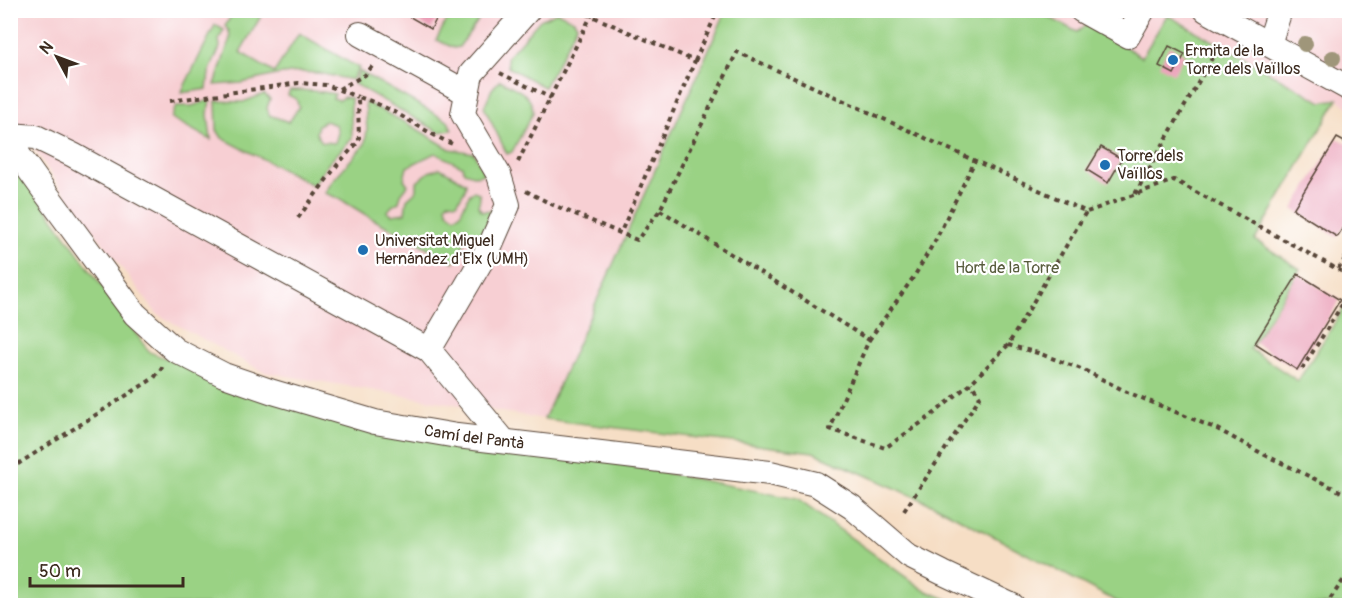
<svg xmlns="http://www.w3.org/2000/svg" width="1360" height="616" viewBox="0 0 1360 616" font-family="Pangolin,sans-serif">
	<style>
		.built { fill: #f7cfd3 }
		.green { fill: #9ad284; stroke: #6a7e51; stroke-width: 1.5; fill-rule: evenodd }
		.building { fill: #ea9db6 }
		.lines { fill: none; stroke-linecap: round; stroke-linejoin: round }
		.minor-casing { stroke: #574537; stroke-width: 26 }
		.path { stroke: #574537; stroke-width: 4; stroke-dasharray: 4.5 4.5; stroke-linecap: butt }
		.minor { stroke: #fff; stroke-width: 24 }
		.tree { fill: #9f967a }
		.poi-dot { fill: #1f6fb2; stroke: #fff; stroke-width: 2 }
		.labels { text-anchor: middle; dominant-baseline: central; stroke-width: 4.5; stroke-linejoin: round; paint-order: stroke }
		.poi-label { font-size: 16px; fill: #3b2a1e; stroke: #fff; text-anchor: start }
		.park-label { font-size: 16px; fill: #585c3d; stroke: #fff }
		.street-label { font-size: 16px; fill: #3b2a1e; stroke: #fff }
	</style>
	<rect width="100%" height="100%" fill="#fff"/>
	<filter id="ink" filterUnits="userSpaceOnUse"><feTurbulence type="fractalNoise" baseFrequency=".0167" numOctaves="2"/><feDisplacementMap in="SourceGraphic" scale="12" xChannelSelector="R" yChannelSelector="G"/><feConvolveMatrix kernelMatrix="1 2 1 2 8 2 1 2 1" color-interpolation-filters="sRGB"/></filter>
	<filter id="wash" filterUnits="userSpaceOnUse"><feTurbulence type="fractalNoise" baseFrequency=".008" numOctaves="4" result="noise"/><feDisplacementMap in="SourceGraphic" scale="24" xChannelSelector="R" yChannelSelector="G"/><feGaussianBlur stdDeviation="1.35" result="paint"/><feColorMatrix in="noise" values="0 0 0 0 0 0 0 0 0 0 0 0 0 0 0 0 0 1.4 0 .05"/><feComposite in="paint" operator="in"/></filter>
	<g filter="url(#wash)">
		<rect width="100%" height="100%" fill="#f6dec5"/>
		<g class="built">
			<path d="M 11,11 L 726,11 L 544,419 L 264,372 L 157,314 L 59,186 L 16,122 L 11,117 Z"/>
			<path d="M 1037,11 L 1349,11 L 1349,108 L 1338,99 L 1322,102 L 1168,15 L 1142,57 L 1087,24 L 1077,32 Z"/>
		</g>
		<g class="green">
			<path d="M 234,11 L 264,11 L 240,52 L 274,73 L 299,33 L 359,68 L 352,80 L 318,73 L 298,72 L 276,75 L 242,83 L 215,85 L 230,38 L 229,31 L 225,26 Z"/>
			<path d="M 452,11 L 485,11 L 459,47 L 454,48 L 436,40 Z"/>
			<path d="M 726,11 L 1037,11 L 1077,32 L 1087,24 L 1142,57 L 1167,15 L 1322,102 L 1338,99 L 1255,240 L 1300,269 L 1250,349 L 1298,381 L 1349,300 L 1349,605 L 1123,605 L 938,507 L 813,452 L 544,419 Z"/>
			<path d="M 557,12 L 574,20 L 577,25 L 562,55 L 544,87 L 508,67 L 507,57 L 540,20 Z"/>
			<path d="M 215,25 L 224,30 L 219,39 L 220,47 L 209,73 L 207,89 L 181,93 Z"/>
			<path d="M 359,71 L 448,121 L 452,130 L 439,132 L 354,84 Z"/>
			<path d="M 500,80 C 515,89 533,93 533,113 L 512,152 L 507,154 L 484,107 L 492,89 Z"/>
			<path d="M 290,90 C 306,90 320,91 335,94 L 333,98 L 339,100 L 344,97 L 351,98 C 350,112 352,125 352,138 L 327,165 L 313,185 L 222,138 L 217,130 L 216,101 L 243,102 L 264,94 L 270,99 L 267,108 L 269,115 L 289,122 L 299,107 L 296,99 L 288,95 ZM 325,121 L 336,125 L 338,133 L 335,143 L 322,142 L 316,133 L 318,125 Z"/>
			<path d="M 210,100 L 208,114 L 211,140 L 171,118 L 176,106 L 192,106 Z"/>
			<path d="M 365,102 L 412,126 L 450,149 L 474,153 L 484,174 L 476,176 L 464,172 L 462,166 L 435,153 L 407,167 L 404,179 L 408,185 L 401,194 L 399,202 L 392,206 L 387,212 L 392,215 L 405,213 L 407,199 L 417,190 L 417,182 L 429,172 L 440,168 L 466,183 L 465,190 L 457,203 L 448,202 L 446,206 L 448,212 L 455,217 L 460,214 L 469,195 L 474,191 L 479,193 L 480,199 L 478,206 L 482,211 L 495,210 L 477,243 L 467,239 L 454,262 L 371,218 L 340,199 L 325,193 L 333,180 L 365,144 L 367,130 Z"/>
			<path d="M 10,158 L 149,352 L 283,402 L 504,441 L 797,499 L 924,590 L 961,605 L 11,605 Z"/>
		</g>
		<g id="blocks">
			<g class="building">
				<path d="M 398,10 L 441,10 L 431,29 Z"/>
				<path d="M 1169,46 L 1185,54 L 1174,74 L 1159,66 Z"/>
				<path d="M 1337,138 L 1350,145 L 1350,217 L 1337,237 L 1293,209 Z"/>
				<path d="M 1101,147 L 1122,159 L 1108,183 L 1087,170 Z"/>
				<path d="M 1298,274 L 1340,300 L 1297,370 L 1255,343 Z"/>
			</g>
		</g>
	</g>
	<g filter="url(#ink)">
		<use href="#blocks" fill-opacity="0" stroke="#574537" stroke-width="1.5"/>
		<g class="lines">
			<defs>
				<g id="minor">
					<path d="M 1081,10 L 1128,36 L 1143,10"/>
					<path d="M 1206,10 L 1350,89"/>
					<path d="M 360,34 L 467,93"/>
					<path d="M 1269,44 L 1280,10"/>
					<path d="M 10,135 L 36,137 L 73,155 L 429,350"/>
					<path id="s1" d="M 10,143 L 45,192 L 135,314 L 175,350 L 224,375 L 273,392 L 375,422 L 457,436 L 770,473 L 816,484 L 852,507 L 909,556 L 943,573 L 1013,606"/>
					<path d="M 504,441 L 429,350 L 490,246 L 508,205 L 499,175 L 463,114 L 471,74 L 528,10"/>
				</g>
			</defs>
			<use href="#minor" class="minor-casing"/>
			<g class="path">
				<path d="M 578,10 L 695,61 L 621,232"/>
				<path d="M 220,11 L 220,10"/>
				<path d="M 695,61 L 718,10"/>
				<path d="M 500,73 L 551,98"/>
				<path d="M 339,89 L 365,75 L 374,64"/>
				<path d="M 170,101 L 299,83 L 326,85 L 358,97"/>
				<path d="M 518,162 L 594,10"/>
				<path d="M 526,191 L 551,204 L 637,240 L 660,210 L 737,52 L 1087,212 L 1174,180 L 1350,276"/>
				<path d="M 1135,194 L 1216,51"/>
				<path d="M 660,210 L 869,340 L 830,429 L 885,448 L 931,416 L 971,383 L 1008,345 L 1086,212"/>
				<path d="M 298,218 L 338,164 L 359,141 L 358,97 C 395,107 422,132 455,145"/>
				<path d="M 1338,269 L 1350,251"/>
				<path d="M 869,340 L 915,275 L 936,239 L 975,161"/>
				<path d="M 1008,345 L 1038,353 L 1084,370 L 1127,392 L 1217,429 L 1263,454 L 1350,496"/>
				<path d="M 1302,369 L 1350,292"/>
				<path d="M 10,469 L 154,378 L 163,366"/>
				<path d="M 904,511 L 980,397 L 971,383"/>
				<path d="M 1325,606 L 1350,571"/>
			</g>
			<use href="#minor" class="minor"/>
		</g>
		<g class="tree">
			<circle cx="1305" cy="44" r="8"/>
			<circle cx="1333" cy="58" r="8"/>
		</g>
	</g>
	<g class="poi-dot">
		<circle cx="1173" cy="60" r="6"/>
		<circle cx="1105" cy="165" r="6"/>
		<circle cx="363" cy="250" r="6"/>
	</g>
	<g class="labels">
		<g class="poi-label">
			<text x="1185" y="51">Ermita de la<tspan x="1185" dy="18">Torre dels Vaïllos</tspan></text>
			<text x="1117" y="156">Torre dels<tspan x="1117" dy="18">Vaïllos</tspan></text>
			<text x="375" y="241">Universitat Miguel<tspan x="375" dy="18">Hernández d'Elx (UMH)</tspan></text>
		</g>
		<g class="park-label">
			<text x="1007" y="268">Hort de la Torre</text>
		</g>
		<g class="street-label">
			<text stroke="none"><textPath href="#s1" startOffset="579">Camí del Pantà</textPath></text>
		</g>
	</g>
	<rect width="1360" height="616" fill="none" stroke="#fff" stroke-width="36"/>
	<g transform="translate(57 57) rotate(311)" stroke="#ffffff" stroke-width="4.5" paint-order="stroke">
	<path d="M0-4.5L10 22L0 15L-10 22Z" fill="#3b2a1e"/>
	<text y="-9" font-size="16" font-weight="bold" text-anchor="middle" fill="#3b2a1e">N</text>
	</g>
	<path d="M30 577v9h153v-9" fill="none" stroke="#3b2a1e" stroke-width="3"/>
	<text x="39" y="577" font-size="18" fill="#3b2a1e" stroke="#ffffff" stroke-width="4.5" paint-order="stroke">50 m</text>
</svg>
